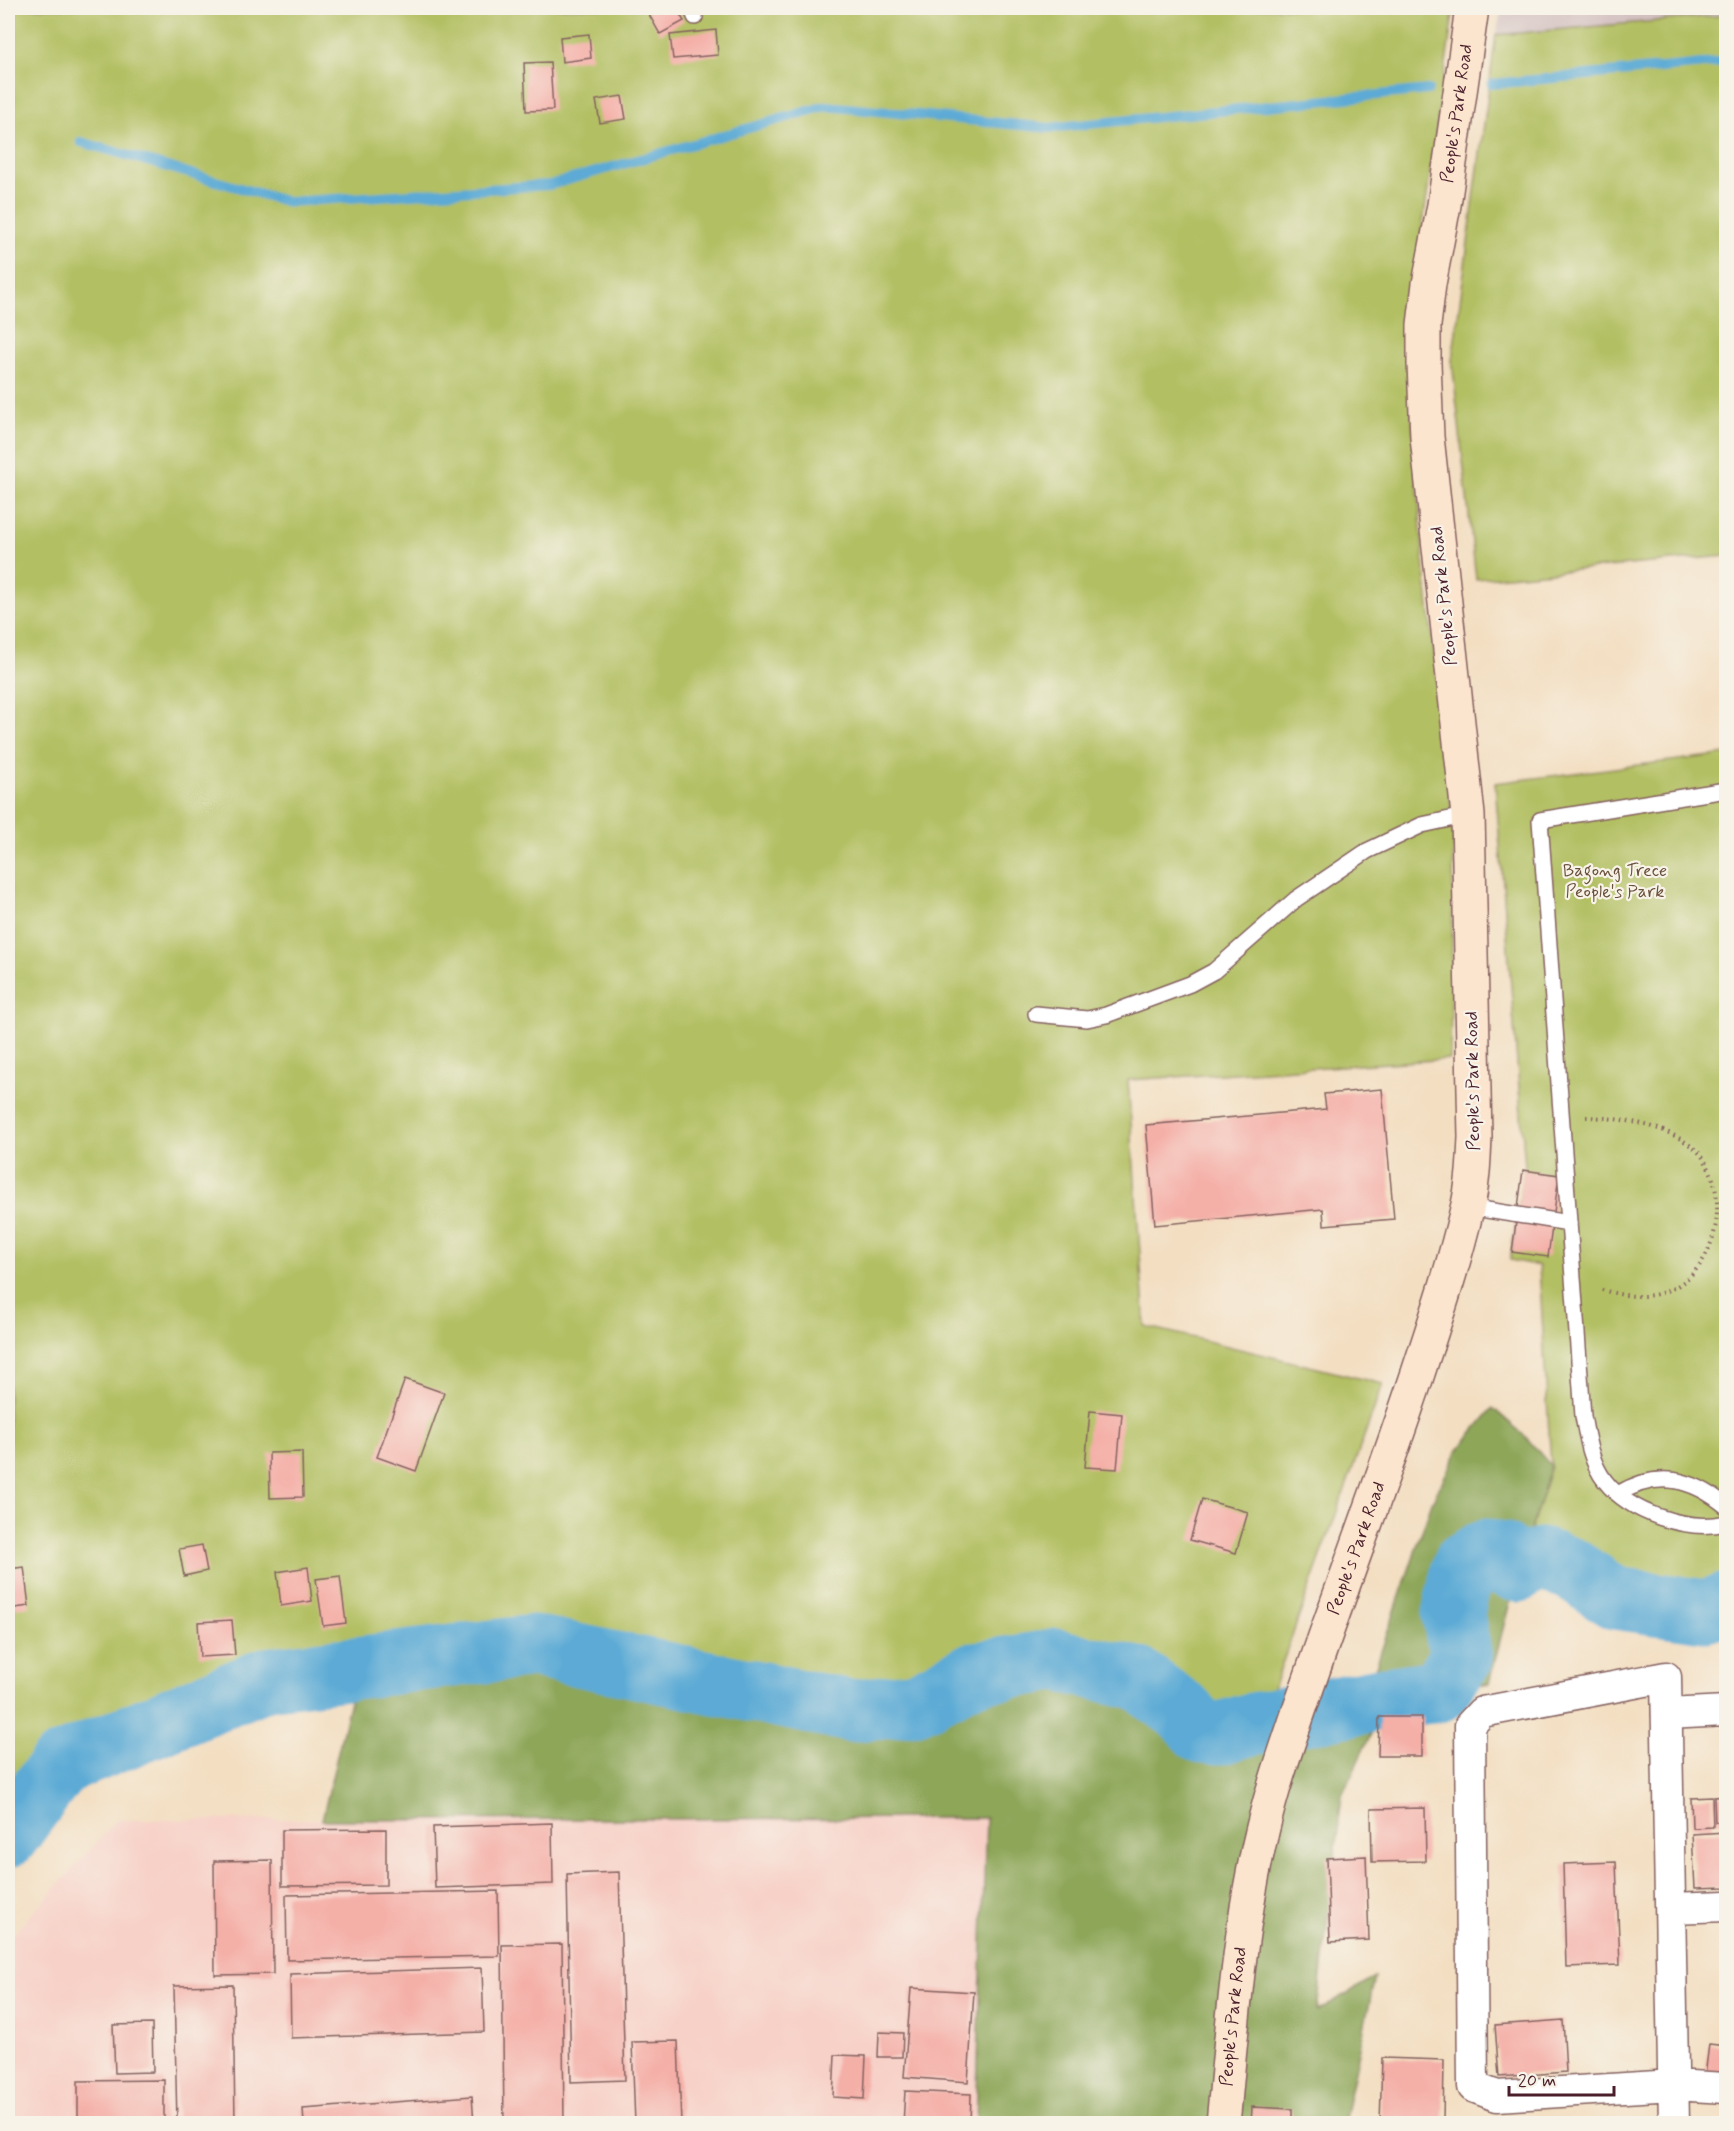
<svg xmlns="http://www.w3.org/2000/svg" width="1734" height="2131" viewBox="0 0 1734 2131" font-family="Mynerve,sans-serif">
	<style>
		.built { fill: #f7d1c8 }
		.industrial { fill: #d2bfc0 }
		.green { fill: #b2bf62; stroke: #7e6f46; stroke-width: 1.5 }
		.forest { fill: #8da658; stroke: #6c6242; stroke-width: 1.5 }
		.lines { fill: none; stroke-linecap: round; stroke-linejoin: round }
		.stream { stroke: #5baad5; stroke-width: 10 }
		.river { stroke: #5baad5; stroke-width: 63 }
		.building { fill: #f4afa7 }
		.lane-casing { stroke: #856260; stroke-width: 18 }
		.street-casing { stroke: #856260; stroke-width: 33 }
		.secondary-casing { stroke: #856260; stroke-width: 36 }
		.path { stroke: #856260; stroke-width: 4; stroke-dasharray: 1.5 4.5; stroke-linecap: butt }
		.lane { stroke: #fff; stroke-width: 15 }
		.street { stroke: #fff; stroke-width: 30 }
		.secondary { stroke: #fce5cf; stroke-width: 33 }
		.labels { text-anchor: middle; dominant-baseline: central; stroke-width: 4.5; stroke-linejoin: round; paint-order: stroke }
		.street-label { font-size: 18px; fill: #4a1f2b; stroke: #f7f3e8 }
		.park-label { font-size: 18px; fill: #694f3c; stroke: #f7f3e8 }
	</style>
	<rect width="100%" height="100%" fill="#f7f3e8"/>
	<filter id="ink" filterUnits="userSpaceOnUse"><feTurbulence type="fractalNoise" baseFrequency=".0167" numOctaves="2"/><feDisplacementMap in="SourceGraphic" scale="12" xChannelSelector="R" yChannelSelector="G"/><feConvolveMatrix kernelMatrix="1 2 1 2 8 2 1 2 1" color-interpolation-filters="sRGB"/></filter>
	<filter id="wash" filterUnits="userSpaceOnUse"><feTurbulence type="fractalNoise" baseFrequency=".008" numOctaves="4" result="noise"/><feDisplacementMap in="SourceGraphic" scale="24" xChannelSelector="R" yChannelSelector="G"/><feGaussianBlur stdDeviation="1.35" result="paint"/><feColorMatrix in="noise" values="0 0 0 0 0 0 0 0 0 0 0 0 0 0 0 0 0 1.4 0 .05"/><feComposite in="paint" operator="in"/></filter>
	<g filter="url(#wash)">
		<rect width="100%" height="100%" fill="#f3dec1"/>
		<path class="built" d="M 986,1817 L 976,2123 L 8,2123 L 8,1940 L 117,1820 Z"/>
		<path class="industrial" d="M 1502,8 L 1726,8 L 1726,15 L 1496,35 Z"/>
		<g class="green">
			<path d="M 8,8 L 1454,8 L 1406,341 L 1423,553 L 1454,833 L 1450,1059 L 1128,1080 L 1145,1326 L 1383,1384 L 1269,1700 L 1221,1727 L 1205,1727 L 1185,1707 L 1139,1671 L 1057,1655 L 976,1666 L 913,1697 L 851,1702 L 536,1635 L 265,1668 L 54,1761 L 8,1824 Z"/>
			<path d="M 1726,15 L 1726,556 L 1476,579 L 1452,361 L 1496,35 Z"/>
			<path d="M 1726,754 L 1726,1604 L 1705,1611 L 1615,1598 L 1571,1569 L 1541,1559 L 1518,1571 L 1551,1466 L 1539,1266 L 1510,1260 L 1525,1165 L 1495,783 Z"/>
		</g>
		<path class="forest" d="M 1493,1408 L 1525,1436 L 1551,1466 L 1518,1571 L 1489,1683 L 1445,1691 L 1379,1717 L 1342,1795 L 1317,2011 L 1375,1977 L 1344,2123 L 976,2123 L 986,1818 L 322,1820 L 355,1679 L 528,1659 L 846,1726 L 936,1711 L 995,1681 L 1048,1674 L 1108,1682 L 1178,1724 L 1217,1752 L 1370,1684 L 1432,1502 L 1458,1450 Z"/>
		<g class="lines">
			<g class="stream">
				<path d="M 1492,84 L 1726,62"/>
				<path d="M 81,142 L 288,202 L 550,185 L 826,106 L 1049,128 L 1428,90"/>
			</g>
			<path class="river" d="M 8,1836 L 60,1765 L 266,1679 L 534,1646 L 850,1711 L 917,1703 L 974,1673 L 1056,1660 L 1137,1678 L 1184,1712 L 1203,1732 L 1221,1733 L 1248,1725 L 1385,1698 L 1438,1691 L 1461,1658 L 1453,1614 L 1464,1563 L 1487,1550 L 1502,1553 L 1501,1565 L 1518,1571 L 1541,1559 L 1571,1569 L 1615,1598 L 1705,1611 L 1726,1604"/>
		</g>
		<g id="blocks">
			<g class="building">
				<path d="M 653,8 L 676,8 L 684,21 L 660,34 L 647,11 Z"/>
				<path d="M 716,30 L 718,55 L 673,59 L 670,35 Z"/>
				<path d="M 589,34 L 591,58 L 562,62 L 560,37 Z"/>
				<path d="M 550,62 L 553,110 L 526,111 L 524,63 Z"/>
				<path d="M 622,96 L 626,119 L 600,123 L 596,100 Z"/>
				<path d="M 1382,1089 L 1394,1219 L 1324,1225 L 1323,1209 L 1155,1225 L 1146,1125 L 1326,1109 L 1324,1094 Z"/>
				<path d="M 1523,1170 L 1559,1175 L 1548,1257 L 1512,1252 Z"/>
				<path d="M 405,1379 L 444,1393 L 416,1471 L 377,1457 Z"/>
				<path d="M 1090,1411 L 1122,1414 L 1117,1469 L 1085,1467 Z"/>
				<path d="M 302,1452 L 303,1497 L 270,1498 L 269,1453 Z"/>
				<path d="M 1202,1499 L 1248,1512 L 1236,1553 L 1190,1540 Z"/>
				<path d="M 202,1545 L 207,1571 L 184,1576 L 179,1549 Z"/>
				<path d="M 24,1567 L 29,1606 L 8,1609 L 8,1569 Z"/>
				<path d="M 308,1567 L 312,1601 L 281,1606 L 277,1572 Z"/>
				<path d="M 340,1576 L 346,1623 L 323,1626 L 316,1579 Z"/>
				<path d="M 232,1620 L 235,1655 L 200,1657 L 198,1622 Z"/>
				<path d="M 1379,1717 L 1422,1717 L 1422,1756 L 1378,1756 Z"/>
				<path d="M 1726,1796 L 1726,1821 L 1715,1822 L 1714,1797 Z"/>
				<path d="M 1712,1797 L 1713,1827 L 1692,1828 L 1691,1798 Z"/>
				<path d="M 1425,1808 L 1426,1861 L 1372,1862 L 1371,1809 Z"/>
				<path d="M 552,1823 L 553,1884 L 435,1888 L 433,1827 Z"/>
				<path d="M 386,1829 L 386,1885 L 282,1886 L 282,1830 Z"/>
				<path d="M 1726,1832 L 1726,1887 L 1695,1888 L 1692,1834 Z"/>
				<path d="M 1366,1856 L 1369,1940 L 1330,1942 L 1327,1858 Z"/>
				<path d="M 272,1860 L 273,1974 L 215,1975 L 214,1861 Z"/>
				<path d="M 1616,1862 L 1620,1965 L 1566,1967 L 1563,1864 Z"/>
				<path d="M 619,1872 L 625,2080 L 571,2082 L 567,1874 Z"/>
				<path d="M 498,1891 L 499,1956 L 287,1960 L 286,1895 Z"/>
				<path d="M 562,1944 L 564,2124 L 504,2124 L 502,1945 Z"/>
				<path d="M 482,1968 L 484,2032 L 291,2038 L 290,1974 Z"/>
				<path d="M 233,1985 L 235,2124 L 177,2124 L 174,1986 Z"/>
				<path d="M 911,1988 L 974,1992 L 968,2082 L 904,2077 Z"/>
				<path d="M 1563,2020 L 1566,2072 L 1499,2077 L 1495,2025 Z"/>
				<path d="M 152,2024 L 153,2072 L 115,2073 L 113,2025 Z"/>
				<path d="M 879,2032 L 903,2033 L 902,2057 L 878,2057 Z"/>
				<path d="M 678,2041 L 681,2124 L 635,2124 L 632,2042 Z"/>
				<path d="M 1709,2044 L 1726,2046 L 1726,2078 L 1705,2076 Z"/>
				<path d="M 835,2055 L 866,2056 L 864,2099 L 833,2097 Z"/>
				<path d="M 1382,2058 L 1444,2060 L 1443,2124 L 1380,2124 Z"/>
				<path d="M 164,2080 L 164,2124 L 78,2124 L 78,2081 Z"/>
				<path d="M 905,2091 L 971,2094 L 970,2124 L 903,2124 Z"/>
				<path d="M 472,2096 L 474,2124 L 304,2124 L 303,2109 Z"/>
				<path d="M 1252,2107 L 1292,2109 L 1292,2124 L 1251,2124 Z"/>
			</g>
		</g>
	</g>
	<g filter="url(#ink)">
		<use href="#blocks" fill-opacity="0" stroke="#856260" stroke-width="1.5"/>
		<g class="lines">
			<defs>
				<g id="lane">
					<path d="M 692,8 L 695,17"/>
					<path d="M 1726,790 L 1540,820 L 1583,1416 C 1587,1438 1591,1463 1605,1481 C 1630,1513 1687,1532 1726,1523"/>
					<path d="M 1036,1014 L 1087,1019 L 1106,1015 L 1190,984 L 1214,971 L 1296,899 L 1367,851 L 1422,825 L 1468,815"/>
					<path d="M 1468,1207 L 1569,1223"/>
					<path d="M 1618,1494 C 1658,1470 1692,1478 1726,1506"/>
				</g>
				<g id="street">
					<path d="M 1667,1714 L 1726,1711"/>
					<path d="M 1671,1908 L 1726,1906"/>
					<path d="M 1674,2124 C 1671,1975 1669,1826 1666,1677 L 1482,1712 L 1470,1725 L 1473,2087 L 1497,2096 L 1673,2085 L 1726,2088"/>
				</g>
				<g id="secondary">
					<path id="s1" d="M 1223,2124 C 1234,2007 1242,1886 1278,1774 C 1321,1640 1373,1509 1417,1376 C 1435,1321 1454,1265 1467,1209 C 1473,1185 1474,1161 1475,1137 L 1468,815 L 1427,437 L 1424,363 L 1424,325 L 1429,284 L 1444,205 L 1472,8"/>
				</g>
			</defs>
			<use href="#lane" class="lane-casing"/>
			<use href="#street" class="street-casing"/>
			<use href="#secondary" class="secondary-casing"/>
			<path class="path" d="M 1586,1117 C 1624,1118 1674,1126 1701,1155 C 1734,1200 1715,1281 1657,1294 C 1637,1299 1617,1294 1598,1289"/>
			<use href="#lane" class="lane"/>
			<use href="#street" class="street"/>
			<use href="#secondary" class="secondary"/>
		</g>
	</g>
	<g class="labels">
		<g class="street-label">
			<text stroke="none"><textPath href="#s1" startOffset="2052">People's Park Road</textPath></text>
			<text transform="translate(1444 596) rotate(-96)">People's Park Road</text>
			<text transform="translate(1473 1081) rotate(-91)">People's Park Road</text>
			<text stroke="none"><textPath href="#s1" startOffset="594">People's Park Road</textPath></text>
			<text stroke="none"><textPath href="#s1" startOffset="108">People's Park Road</textPath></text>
		</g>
		<g class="park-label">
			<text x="1615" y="871">Bagong Trece<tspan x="1615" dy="21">People's Park</tspan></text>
		</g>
	</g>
	<rect width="1734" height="2131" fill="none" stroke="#f7f3e8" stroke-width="30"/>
	<path d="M1509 2086v9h105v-9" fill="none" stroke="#4a1f2b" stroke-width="3"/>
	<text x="1518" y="2086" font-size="18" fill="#4a1f2b" stroke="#f7f3e8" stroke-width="4.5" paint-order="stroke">20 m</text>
</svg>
